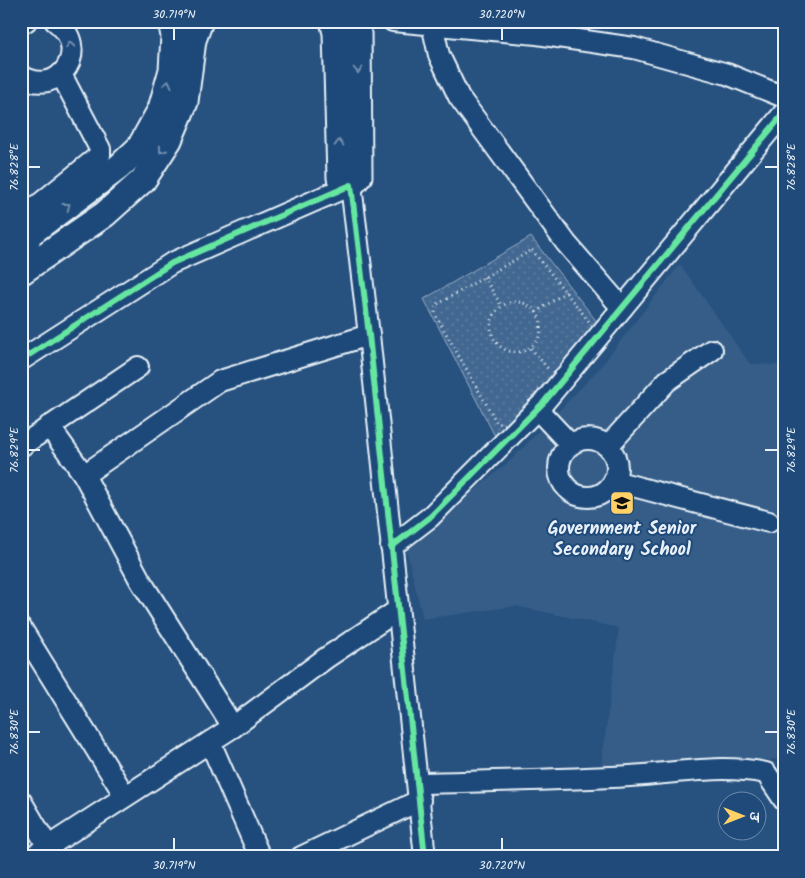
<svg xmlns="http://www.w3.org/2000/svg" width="805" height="878" viewBox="0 0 805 878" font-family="Kalam,'Playpen Sans Deva',sans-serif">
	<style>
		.built { fill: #355d88 }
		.park { fill: url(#park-dots); stroke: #96acc4 }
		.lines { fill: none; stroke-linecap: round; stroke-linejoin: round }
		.minor-casing { stroke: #e8f1f8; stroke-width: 24 }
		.major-casing { stroke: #e8f1f8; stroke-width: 29 }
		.path { stroke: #e8f1f8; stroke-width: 3; stroke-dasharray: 1 4; stroke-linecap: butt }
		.minor { stroke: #1f4a7a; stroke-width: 20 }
		.major { stroke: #1f4a7a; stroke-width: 25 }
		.cycleway-casing { stroke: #1f4a7a; stroke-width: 9 }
		.cycleway { stroke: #66e7a1; stroke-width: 6 }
		.oneway { stroke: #6f8dac }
		.ticks { fill: none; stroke: #e8f1f8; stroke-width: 2 }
		.labels { text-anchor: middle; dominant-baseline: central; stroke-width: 4; stroke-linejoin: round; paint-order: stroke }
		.poi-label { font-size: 18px; font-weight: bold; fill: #e8f1f8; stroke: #1f4a7a }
		.neatline { fill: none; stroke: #e8f1f8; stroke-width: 2 }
		.ticks-label { font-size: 12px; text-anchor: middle; fill: #e8f1f8 }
	</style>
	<defs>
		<pattern id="park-dots" width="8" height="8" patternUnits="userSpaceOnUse" patternTransform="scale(1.25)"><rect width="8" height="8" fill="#436891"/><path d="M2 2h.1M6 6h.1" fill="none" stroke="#5e7ea1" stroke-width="1.8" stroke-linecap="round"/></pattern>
	</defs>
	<rect width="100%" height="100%" fill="#27517f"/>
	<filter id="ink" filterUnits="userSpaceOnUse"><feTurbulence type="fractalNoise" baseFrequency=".02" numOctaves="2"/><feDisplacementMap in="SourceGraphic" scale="10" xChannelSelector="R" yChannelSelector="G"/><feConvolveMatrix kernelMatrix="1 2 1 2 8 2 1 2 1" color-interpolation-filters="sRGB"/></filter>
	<g filter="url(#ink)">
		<path class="built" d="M 680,264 L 750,364 L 784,365 L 784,759 L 601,767 L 619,628 L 516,606 L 423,619 L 406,548 L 513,458 L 598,370 Z"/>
		<path class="park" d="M 531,237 L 601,327 L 498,442 L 424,299 Z"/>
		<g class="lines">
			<defs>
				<g id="minor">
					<path d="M 393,21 L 537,34 L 634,48 L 727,74 L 784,97"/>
					<path d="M 21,24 L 26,21"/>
					<path d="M 432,24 L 439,55 L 459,97 L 566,243 L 622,308"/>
					<path d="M 21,76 C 61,99 92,47 55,21"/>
					<path d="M 29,234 L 36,207 L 100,155 L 100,149 L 61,74"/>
					<path d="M 21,360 L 172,263 L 351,185 L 369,335 L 425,857"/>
					<path d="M 537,409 L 570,444"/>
					<path d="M 49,426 L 84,475 L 140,580 L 233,727"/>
					<circle cx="588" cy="468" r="29"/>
					<path d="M 21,446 L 138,367"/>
					<path d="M 608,446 L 667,381 L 712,350"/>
					<path d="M 84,475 L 220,381 L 369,335"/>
					<path d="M 614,481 L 769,522"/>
					<path d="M 391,547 L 430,517 L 545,401 L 784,113"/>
					<path d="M 21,628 L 125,796"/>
					<path d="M 210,742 L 260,857"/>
					<path d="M 418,783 C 489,781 560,780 630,776 C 676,773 720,764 766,773 L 784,800"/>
					<path d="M 21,801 L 54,857"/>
					<path d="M 32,857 L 233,727 L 326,658 L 398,610"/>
					<path d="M 301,857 L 420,800"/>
				</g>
				<g id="major">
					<path d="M 333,21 L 336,33 L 340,178 L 351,185 L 359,176 L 358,21"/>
					<path d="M 21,261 L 29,234 L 119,167 L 140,147 L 161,109 L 172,70 L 174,36 L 171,21"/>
					<path d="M 21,272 L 105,214 L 143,180 L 169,140 L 185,102 L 193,40 L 200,21"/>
				</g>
			</defs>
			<use href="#minor" class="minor-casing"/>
			<use href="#major" class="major-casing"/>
			<g class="path">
				<path d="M 532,250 L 591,324 L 590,334 L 508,425 L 497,423 L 435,314 L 436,305 Z"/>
				<path d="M 484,277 L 502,307"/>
				<circle cx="516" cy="327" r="25"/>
				<path d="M 536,312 L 566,292"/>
				<path d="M 531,348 L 548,369"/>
			</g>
			<use href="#minor" class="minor"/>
			<use href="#major" class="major"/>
			<defs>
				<g id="cycleway">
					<path d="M 21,360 L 172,263 L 351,185 L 369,335 L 425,857"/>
					<path d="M 391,547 L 430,517 L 545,401 L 784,113"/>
				</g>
			</defs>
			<use href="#cycleway" class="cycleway-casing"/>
			<use href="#cycleway" class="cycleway"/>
		</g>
		<defs><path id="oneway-chevron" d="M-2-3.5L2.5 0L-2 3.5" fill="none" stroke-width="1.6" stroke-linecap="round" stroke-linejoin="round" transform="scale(1.25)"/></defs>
		<g class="oneway">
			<use href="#oneway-chevron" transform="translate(70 45) rotate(-99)"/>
			<use href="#oneway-chevron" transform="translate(358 70) rotate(90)"/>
			<use href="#oneway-chevron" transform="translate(168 84) rotate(-74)"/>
			<use href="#oneway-chevron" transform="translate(339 143) rotate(-91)"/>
			<use href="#oneway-chevron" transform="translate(162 150) rotate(125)"/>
			<use href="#oneway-chevron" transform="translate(67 206) rotate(-37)"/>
		</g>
	</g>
	<path class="ticks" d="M 174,28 L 174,40M 502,28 L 502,40M 28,167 L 40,167M 765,167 L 778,167M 28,450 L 40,450M 765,450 L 778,450M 28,732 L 40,732M 765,732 L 778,732M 174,838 L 174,850M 502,838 L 502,850"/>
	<defs>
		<symbol id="school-square" viewBox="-11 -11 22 22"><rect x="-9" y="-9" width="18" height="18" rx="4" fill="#ffd166" stroke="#1f4a7a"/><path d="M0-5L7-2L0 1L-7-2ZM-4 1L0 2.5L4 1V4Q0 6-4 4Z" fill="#111"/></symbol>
	</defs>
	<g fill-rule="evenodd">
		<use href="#school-square" x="608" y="489" width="28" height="28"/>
	</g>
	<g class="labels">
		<g class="poi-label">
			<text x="622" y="529">Government Senior<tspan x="622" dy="21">Secondary School</tspan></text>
		</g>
	</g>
	<rect width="805" height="878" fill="none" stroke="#1f4a7a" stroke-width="55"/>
	<g transform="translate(742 816) rotate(90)"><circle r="24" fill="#1f4a7a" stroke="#6f8dac"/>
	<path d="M0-4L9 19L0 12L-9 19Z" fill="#ffd166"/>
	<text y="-8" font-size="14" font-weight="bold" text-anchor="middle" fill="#e8f1f8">उ</text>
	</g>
	<rect x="28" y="28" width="750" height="822" class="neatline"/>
	<g class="ticks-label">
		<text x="174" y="18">30.719°N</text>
		<text x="502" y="18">30.720°N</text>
		<text transform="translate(791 167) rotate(-90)" y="4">76.828°E</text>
		<text transform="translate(14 167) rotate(-90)" y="4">76.828°E</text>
		<text transform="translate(791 450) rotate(-90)" y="4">76.829°E</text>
		<text transform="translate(14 450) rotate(-90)" y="4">76.829°E</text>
		<text transform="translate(791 732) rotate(-90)" y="4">76.830°E</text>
		<text transform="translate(14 732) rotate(-90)" y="4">76.830°E</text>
		<text x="174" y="869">30.719°N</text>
		<text x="502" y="869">30.720°N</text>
	</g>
</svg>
